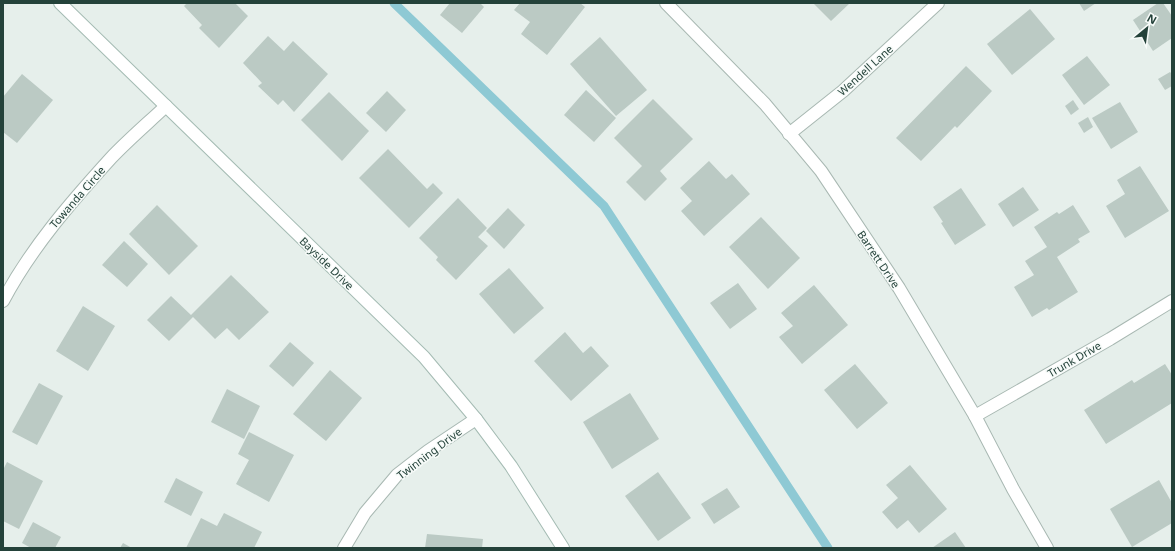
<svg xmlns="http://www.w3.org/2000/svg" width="1175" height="551" viewBox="0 0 1175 551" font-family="'Noto Sans',sans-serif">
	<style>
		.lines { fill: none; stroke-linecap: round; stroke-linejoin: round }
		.stream { stroke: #8ec9d4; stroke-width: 9 }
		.building { fill: #bbcac4 }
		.street-casing { stroke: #a8b8b2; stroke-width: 14 }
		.secondary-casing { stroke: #a4bbb3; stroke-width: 14 }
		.street { stroke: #fff; stroke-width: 12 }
		.secondary { stroke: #fff; stroke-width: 12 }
		.labels { text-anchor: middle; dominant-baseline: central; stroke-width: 3; stroke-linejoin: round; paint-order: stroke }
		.street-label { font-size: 11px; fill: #24423a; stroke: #f7fbf9 }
	</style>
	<rect width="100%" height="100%" fill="#e6efeb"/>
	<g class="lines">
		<path class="stream" d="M 394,3 L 604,206 L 828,548"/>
	</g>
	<g class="building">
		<path d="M 187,3 L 235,3 L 248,16 L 219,48 L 199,28 L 202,25 L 184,6 Z"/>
		<path d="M 450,3 L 480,3 L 484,7 L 462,33 L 440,15 Z"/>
		<path d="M 520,3 L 580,3 L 585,7 L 547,55 L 521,34 L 530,22 L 514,10 Z"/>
		<path d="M 813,3 L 850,3 L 831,21 Z"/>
		<path d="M 1079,3 L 1096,3 L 1084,11 Z"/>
		<path d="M 1158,3 L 1163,3 L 1172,16 L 1172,38 L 1153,51 L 1133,20 Z"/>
		<path d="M 1030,9 L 1055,39 L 1012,75 L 987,44 Z"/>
		<path d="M 268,36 L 284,51 L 293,41 L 328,74 L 294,112 L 283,100 L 278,105 L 258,86 L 262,83 L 243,63 Z"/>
		<path d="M 600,37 L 647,90 L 616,116 L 570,64 Z"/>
		<path d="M 1087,56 L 1110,85 L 1084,105 L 1062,75 Z"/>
		<path d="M 966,66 L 992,91 L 957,128 L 955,126 L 921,161 L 896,138 Z"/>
		<path d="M 1170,72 L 1172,74 L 1172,86 L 1165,90 L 1158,79 Z"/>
		<path d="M 22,74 L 53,100 L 17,143 L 3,132 L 3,97 Z"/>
		<path d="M 586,90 L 616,118 L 594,142 L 564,115 Z"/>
		<path d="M 387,91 L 406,110 L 386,132 L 366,113 Z"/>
		<path d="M 329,92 L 369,131 L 342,161 L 301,120 Z"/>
		<path d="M 653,99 L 693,139 L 660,171 L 667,179 L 645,201 L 626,182 L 642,166 L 614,138 Z"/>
		<path d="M 1073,100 L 1079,109 L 1071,115 L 1065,106 Z"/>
		<path d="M 1120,102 L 1138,132 L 1111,149 L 1092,118 Z"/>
		<path d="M 1088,117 L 1093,127 L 1084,133 L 1078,123 Z"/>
		<path d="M 388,149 L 427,189 L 433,183 L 443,193 L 409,228 L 359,178 Z"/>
		<path d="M 709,161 L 726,179 L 732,174 L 750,194 L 704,236 L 681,211 L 692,201 L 680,188 Z"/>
		<path d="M 1140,166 L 1169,211 L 1125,238 L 1106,206 L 1125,194 L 1117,180 Z"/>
		<path d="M 1023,187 L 1039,210 L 1013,227 L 998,204 Z"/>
		<path d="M 961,188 L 986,225 L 955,245 L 941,223 L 943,222 L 933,207 Z"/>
		<path d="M 458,198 L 487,228 L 478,237 L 488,246 L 456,280 L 436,260 L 438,257 L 419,238 Z"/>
		<path d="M 157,205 L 198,246 L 169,275 L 129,234 Z"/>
		<path d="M 1073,205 L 1090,232 L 1078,239 L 1080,242 L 1057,257 L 1078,292 L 1049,310 L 1047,308 L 1032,317 L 1014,287 L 1034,275 L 1025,261 L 1047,247 L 1034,227 L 1057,212 L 1059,214 Z"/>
		<path d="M 508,208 L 525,225 L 504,249 L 486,231 Z"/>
		<path d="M 761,217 L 800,258 L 768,289 L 729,247 Z"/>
		<path d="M 124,241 L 148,264 L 127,287 L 102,265 Z"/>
		<path d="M 509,268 L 544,308 L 514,334 L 479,294 Z"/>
		<path d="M 231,275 L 269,312 L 239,340 L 227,328 L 215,339 L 193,317 L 169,341 L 147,320 L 171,296 L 191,315 Z"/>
		<path d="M 738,283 L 757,309 L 730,329 L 710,303 Z"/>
		<path d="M 814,285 L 848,325 L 802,364 L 779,337 L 793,326 L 781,313 Z"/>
		<path d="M 83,306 L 115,326 L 88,371 L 56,351 Z"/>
		<path d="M 565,332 L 583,353 L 591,346 L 609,366 L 571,401 L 534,361 Z"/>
		<path d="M 290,342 L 314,363 L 293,387 L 269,366 Z"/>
		<path d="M 855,364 L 888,403 L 857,429 L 824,390 Z"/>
		<path d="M 1165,364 L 1172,375 L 1172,403 L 1106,444 L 1084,410 L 1132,380 L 1134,383 Z"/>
		<path d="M 330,370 L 362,398 L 326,441 L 293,414 Z"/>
		<path d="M 39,383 L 63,396 L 37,445 L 12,432 Z"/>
		<path d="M 227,389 L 260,406 L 244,439 L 211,422 Z"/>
		<path d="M 630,393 L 659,439 L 612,469 L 583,422 Z"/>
		<path d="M 249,432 L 294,455 L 269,502 L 236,484 L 249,460 L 238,454 Z"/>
		<path d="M 7,462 L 43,481 L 19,529 L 3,521 L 3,470 Z"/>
		<path d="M 910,465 L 947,509 L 919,533 L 908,520 L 897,529 L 882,512 L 898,498 L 886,485 Z"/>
		<path d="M 658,472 L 691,518 L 658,541 L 625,496 Z"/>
		<path d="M 176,478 L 203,492 L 191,516 L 164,502 Z"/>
		<path d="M 1159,480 L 1172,503 L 1172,523 L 1132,547 L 1110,509 Z"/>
		<path d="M 727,488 L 740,507 L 714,524 L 701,504 Z"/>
		<path d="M 224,513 L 262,532 L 254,548 L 186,548 L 201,518 L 217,526 Z"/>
		<path d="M 33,522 L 61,537 L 55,548 L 31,548 L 22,543 Z"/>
		<path d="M 955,532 L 966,548 L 932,548 Z"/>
		<path d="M 427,534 L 483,539 L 482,548 L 425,548 Z"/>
		<path d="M 123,543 L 132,548 L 120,548 Z"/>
	</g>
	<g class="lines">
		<defs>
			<g id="street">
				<path d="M 666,3 L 765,104 L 821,171 L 899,288 L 975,416 L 1013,489 L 1047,548"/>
				<path d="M 789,134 L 843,91 L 938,3"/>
				<path d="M 3,301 C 31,248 71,202 111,158 C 128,140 148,123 166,106"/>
				<path d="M 975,416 L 1110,339 L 1172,301"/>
				<path d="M 344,548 L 365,513 L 397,475 L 428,451 L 476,419"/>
			</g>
			<path id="secondary" d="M 60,3 L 424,357 L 476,419 L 511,466 L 563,548"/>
		</defs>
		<use href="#street" class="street-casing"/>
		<use href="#secondary" class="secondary-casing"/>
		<use href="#street" class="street"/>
		<use href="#secondary" class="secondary"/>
	</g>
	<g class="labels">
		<g class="street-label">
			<text transform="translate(865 70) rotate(-42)">Wendell Lane</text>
			<text transform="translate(77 197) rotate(-49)">Towanda Circle</text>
			<text transform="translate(879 259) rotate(56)">Barrett Drive</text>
			<text transform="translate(327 263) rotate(44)">Bayside Drive</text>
			<text transform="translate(1074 359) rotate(-30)">Trunk Drive</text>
			<text transform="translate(429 453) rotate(-37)">Twinning Drive</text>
		</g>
	</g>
	<rect width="1175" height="551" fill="none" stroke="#24423a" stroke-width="8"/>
	<g transform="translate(1147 28) rotate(29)" stroke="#f7fbf9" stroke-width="3" paint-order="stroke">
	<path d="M0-3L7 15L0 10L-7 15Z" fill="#24423a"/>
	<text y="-6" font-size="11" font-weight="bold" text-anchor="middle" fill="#24423a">N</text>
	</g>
</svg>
